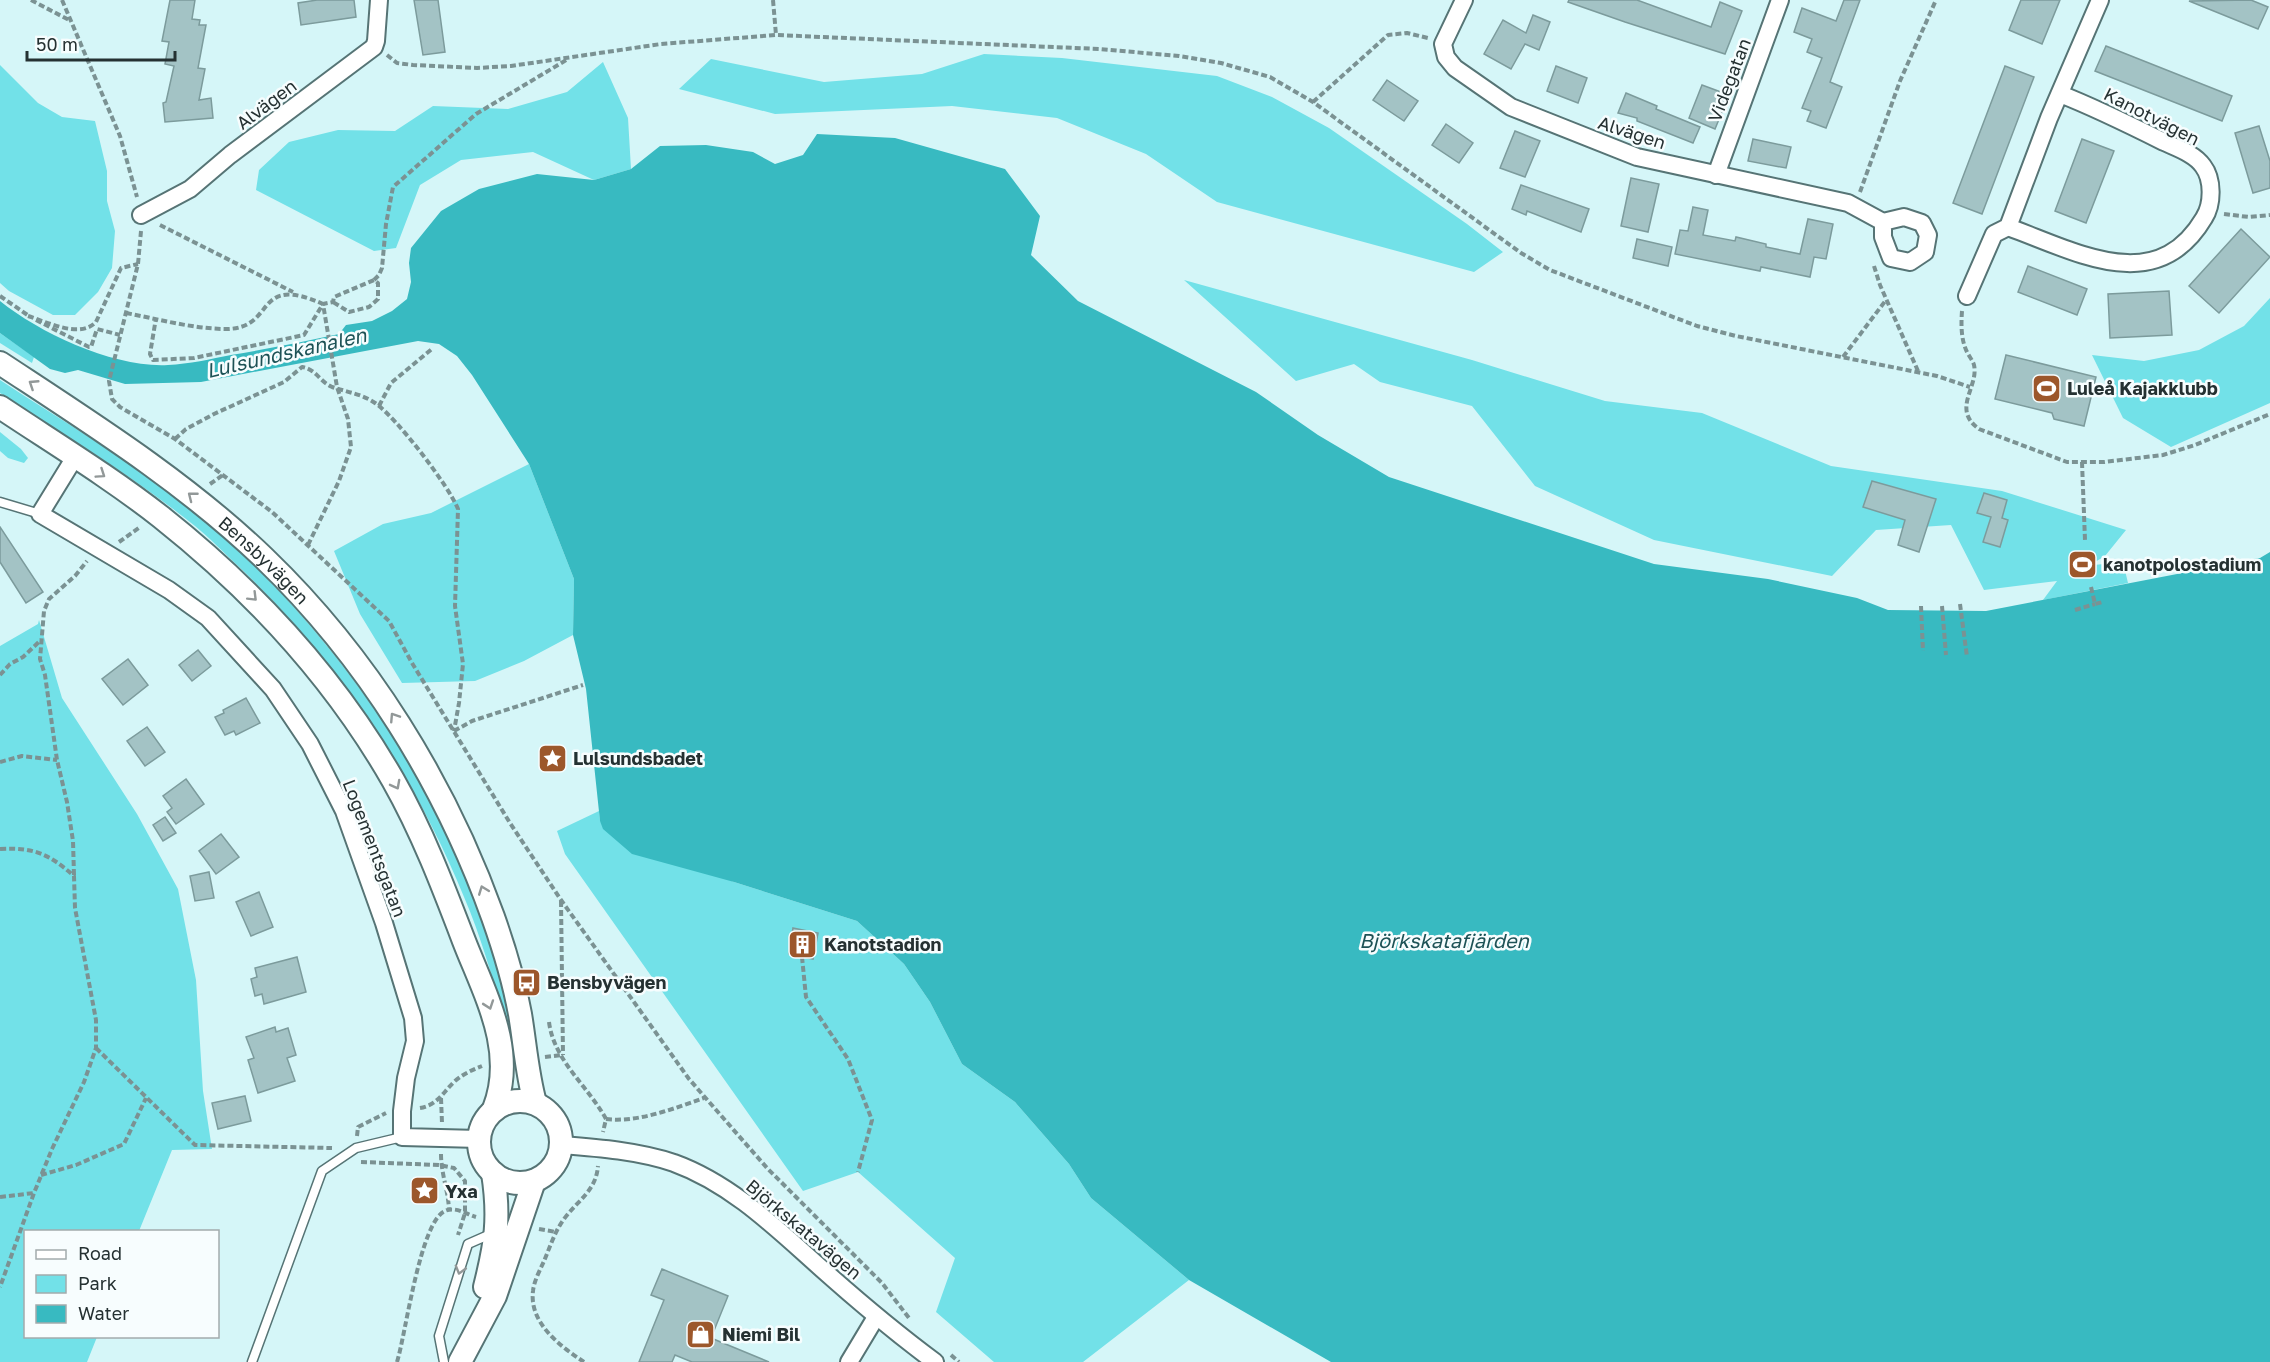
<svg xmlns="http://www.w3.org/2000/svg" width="2270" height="1362" viewBox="0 0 2270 1362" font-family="'Golos Text',sans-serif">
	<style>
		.green { fill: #72e1e8 }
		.water { fill: #38bac1 }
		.building { fill: #a3c3c5; stroke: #7c9b9c; stroke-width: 1.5 }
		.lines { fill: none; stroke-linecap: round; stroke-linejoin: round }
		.lane-casing { stroke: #567475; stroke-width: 11 }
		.street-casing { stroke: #567475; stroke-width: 20 }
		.secondary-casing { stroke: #567475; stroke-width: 26 }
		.path { stroke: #7b9293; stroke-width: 4; stroke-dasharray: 6 3; stroke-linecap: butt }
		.lane { stroke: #fff; stroke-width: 8 }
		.street { stroke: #fff; stroke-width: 16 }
		.secondary { stroke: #fff; stroke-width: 22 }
		.oneway { stroke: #929898 }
		.labels { text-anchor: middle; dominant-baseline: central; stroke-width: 5; stroke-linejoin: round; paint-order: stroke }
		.street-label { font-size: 18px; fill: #253132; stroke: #f7fdfe }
		.poi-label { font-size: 18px; font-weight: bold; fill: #253132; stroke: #f7fdfe; text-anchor: start }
		.water-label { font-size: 20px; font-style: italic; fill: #1d5256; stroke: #f7fdfe }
	</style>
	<rect width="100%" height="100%" fill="#d5f6f8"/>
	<g class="green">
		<path d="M 984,54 L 1062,58 L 1217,76 L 1272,97 L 1329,128 L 1467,224 L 1503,252 L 1474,272 L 1217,202 L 1146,154 L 1057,118 L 952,106 L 775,114 L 679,89 L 711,59 L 824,82 L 922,74 Z"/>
		<path d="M 603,62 L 628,118 L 631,169 L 594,180 L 533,152 L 461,160 L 420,185 L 396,248 L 374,251 L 256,190 L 259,170 L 289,142 L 338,130 L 395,131 L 433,106 L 508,109 L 567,92 Z"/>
		<path d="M 0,65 L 38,103 L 62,117 L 95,121 L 107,171 L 107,201 L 115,231 L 112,268 L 98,292 L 75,315 L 53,315 L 9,291 L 0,283 Z"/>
		<path d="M 1184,280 L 1472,360 L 1605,401 L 1702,413 L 1831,466 L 2002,491 L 2126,530 L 2105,556 L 2095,562 L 2094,565 L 2123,562 L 2128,583 L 2043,600 L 2057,581 L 1984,590 L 1951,525 L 1876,530 L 1832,576 L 1654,540 L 1535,486 L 1472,406 L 1380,382 L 1354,364 L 1296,381 Z"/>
		<path d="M 2270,298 L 2270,403 L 2171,447 L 2123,418 L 2092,355 L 2144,361 L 2199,350 L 2244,326 Z"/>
		<path d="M 0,333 L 34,357 L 32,363 L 0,343 Z"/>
		<path d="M 0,380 C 69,425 142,468 205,521 C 338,633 449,797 498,965 C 504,985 508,1006 513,1026 L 506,1026 C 494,983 482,939 464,897 C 413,772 336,658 238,566 C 224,553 210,538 195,526 C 134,477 66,436 0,393 Z"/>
		<path d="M 0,432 L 21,449 L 28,458 L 24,463 L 8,458 L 0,451 Z"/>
		<path d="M 529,464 L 574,579 L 573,635 L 524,661 L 475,681 L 402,683 L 360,614 L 334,551 L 383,524 L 431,513 Z"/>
		<path d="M 39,620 L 62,698 L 137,814 L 178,889 L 196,980 L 203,1091 L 212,1149 L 172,1150 L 139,1231 L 26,1232 L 26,1336 L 97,1337 L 87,1362 L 0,1362 L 0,646 L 38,624 Z"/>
		<path d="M 599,811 L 600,821 L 734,882 L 857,921 L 904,964 L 930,1002 L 962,1064 L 1015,1102 L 1069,1164 L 1091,1198 L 1189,1280 L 1083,1362 L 994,1362 L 936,1312 L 955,1258 L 858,1172 L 803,1191 L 565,854 L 557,831 Z"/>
	</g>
	<path class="water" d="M 817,134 L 895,138 L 1005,169 L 1040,216 L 1031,255 L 1078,301 L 1256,392 L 1318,435 L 1389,477 L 1654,564 L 1768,579 L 1857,598 L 1888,610 L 1986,611 L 2260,558 L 2270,552 L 2270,1362 L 1331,1362 L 1189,1280 L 1091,1198 L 1069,1164 L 1015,1102 L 962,1064 L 930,1002 L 904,964 L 857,921 L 734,882 L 632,854 L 603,829 L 600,821 L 586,689 L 573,635 L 574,579 L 529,464 L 472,375 L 457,356 L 439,344 L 418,341 L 201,382 L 125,384 L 78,370 L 65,373 L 50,369 L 0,333 L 0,301 C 41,334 115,368 168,365 C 189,364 211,359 231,355 C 267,349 303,342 339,334 L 346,325 L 372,321 L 392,311 L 407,299 L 411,282 L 409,263 L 411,248 L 441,211 L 479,189 L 537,174 L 594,180 L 631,169 L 660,146 L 706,145 L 753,152 L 775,164 L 803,155 Z"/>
	<g class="building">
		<path d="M 170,0 L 195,0 L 192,19 L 200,20 L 199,25 L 206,25 L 198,68 L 205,69 L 199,100 L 211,98 L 213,118 L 165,122 L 163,103 L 166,102 L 174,66 L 165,64 L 169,42 L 162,41 Z"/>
		<path d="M 317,0 L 354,0 L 356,17 L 301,25 L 298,3 Z"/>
		<path d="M 414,0 L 438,0 L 445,52 L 423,55 Z"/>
		<path d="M 1569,0 L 1637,0 L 1711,27 L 1720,2 L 1742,11 L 1725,54 L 1625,22 L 1568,2 Z"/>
		<path d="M 1844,0 L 1860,0 L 1830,82 L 1842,87 L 1826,128 L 1807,121 L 1811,111 L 1802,108 L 1822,58 L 1807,52 L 1812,39 L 1794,32 L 1802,8 L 1836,21 Z"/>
		<path d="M 2021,0 L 2060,0 L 2042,44 L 2009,30 Z"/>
		<path d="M 2251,0 L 2268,7 L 2258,29 L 2189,1 Z"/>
		<path d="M 1533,15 L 1550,22 L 1539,50 L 1525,44 L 1511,69 L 1484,54 L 1503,20 L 1526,33 Z"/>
		<path d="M 2106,46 L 2232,96 L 2222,121 L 2095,71 Z"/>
		<path d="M 1556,66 L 1587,78 L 1578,103 L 1547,91 Z"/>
		<path d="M 2005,66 L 2034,77 L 1982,214 L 1953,203 Z"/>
		<path d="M 1387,80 L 1418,101 L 1404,121 L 1373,100 Z"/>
		<path d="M 1702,85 L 1729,95 L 1715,129 L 1689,118 Z"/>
		<path d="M 1626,93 L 1657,106 L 1656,109 L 1700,127 L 1693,143 L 1637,121 L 1637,118 L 1618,113 Z"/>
		<path d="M 1446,124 L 1473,143 L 1459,163 L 1432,145 Z"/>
		<path d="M 2259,126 L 2270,161 L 2270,188 L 2253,193 L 2235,133 Z"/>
		<path d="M 1515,131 L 1540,141 L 1525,177 L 1500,168 Z"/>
		<path d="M 1753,139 L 1791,147 L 1786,168 L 1748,161 Z"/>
		<path d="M 2082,139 L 2114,151 L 2086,223 L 2055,211 Z"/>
		<path d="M 1631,178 L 1659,184 L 1648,232 L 1621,226 Z"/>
		<path d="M 1521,185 L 1589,209 L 1581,232 L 1527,211 L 1526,215 L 1512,209 Z"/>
		<path d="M 1693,207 L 1708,210 L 1703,235 L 1735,241 L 1736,237 L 1766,244 L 1766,247 L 1800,254 L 1808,219 L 1833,224 L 1826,259 L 1814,257 L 1810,277 L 1761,267 L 1760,271 L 1675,254 L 1680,230 L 1688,231 Z"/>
		<path d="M 2241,229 L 2270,257 L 2219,313 L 2189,286 Z"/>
		<path d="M 1637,239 L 1672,247 L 1668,266 L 1633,258 Z"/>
		<path d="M 2028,266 L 2087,289 L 2077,315 L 2018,292 Z"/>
		<path d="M 2169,291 L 2172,335 L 2110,338 L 2108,294 Z"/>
		<path d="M 2006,355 L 2096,377 L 2084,426 L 2054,419 L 2052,413 L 1995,399 Z"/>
		<path d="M 1872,481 L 1936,499 L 1919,552 L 1898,545 L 1905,520 L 1863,507 Z"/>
		<path d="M 1984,493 L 2007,500 L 2002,518 L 2008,520 L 2000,547 L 1983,542 L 1991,517 L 1977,513 Z"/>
		<path d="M 0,527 L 43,592 L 26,603 L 0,562 Z"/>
		<path d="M 198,650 L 211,666 L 192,681 L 179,665 Z"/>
		<path d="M 128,659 L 148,685 L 123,705 L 102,679 Z"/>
		<path d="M 246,698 L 260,723 L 236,735 L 234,731 L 225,735 L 215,717 L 224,713 L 223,710 Z"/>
		<path d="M 147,727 L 165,752 L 145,766 L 127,741 Z"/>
		<path d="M 186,779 L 204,804 L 176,824 L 167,812 L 172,808 L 163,796 Z"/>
		<path d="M 165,817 L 176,833 L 163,841 L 153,825 Z"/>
		<path d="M 221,834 L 239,857 L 216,874 L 199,851 Z"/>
		<path d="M 209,872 L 214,898 L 195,901 L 190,876 Z"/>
		<path d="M 259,892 L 273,927 L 251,936 L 236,902 Z"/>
		<path d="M 793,928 L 818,933 L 813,959 L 789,954 Z"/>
		<path d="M 297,957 L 306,992 L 264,1004 L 262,994 L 255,996 L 251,979 L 257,977 L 255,968 Z"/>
		<path d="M 275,1027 L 276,1032 L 288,1028 L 296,1055 L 287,1058 L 295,1081 L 258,1093 L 248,1060 L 254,1058 L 246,1037 Z"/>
		<path d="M 245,1096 L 251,1121 L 218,1129 L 212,1103 Z"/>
		<path d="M 662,1269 L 728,1296 L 711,1338 L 769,1362 L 692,1362 L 675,1355 L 672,1362 L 639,1362 L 664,1300 L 651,1295 Z"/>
	</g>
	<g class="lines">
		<defs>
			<g id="lane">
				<path d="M 0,502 L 40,514"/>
				<path d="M 252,1362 L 322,1171 L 356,1148 L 402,1137"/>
				<path d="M 444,1362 L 439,1336 L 468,1244 L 493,1233"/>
			</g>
			<g id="street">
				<path d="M 1464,0 L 1443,44 L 1446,57 L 1455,68 L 1511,107 L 1637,157 L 1848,203 L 1883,222 L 1904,217 L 1922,223 L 1928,235 L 1925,252 L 1910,262 L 1891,258 L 1883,237 L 1883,222"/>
				<path d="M 1716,175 L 1780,0"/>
				<path d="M 141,215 L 190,189 L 230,155 L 374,47 L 376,41 L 379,0"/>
				<path d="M 2008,227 C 2075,251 2156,299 2204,218 C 2213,204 2213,179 2203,166 C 2195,154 2177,148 2164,142 C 2130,125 2096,108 2060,94"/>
				<path d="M 1967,296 L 1994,234 L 2008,227 L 2049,118 L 2100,0"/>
				<path d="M 75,457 L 40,514 L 169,590 L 208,618 L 273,689 L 310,744 L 344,811 L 384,923 L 413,1018 L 415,1041 L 406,1078 L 402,1111 L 402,1137 L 479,1139"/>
				<path d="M 561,1145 C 599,1148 638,1151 674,1163 C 732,1184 777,1229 822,1269 C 859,1302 896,1333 935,1362"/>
				<path d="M 849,1362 L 876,1317"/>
			</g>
			<g id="secondary">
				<path id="s1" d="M 0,363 C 91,423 185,482 264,558 C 367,657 445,783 493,917 C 504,948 514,981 520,1014 C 525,1044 527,1074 535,1103"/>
				<path d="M 0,407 C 54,443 110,477 161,517 C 253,590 334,677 393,780 C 422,831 443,886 464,941 C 485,995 517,1051 494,1109"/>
				<circle cx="520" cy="1142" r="41"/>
				<path d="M 485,1287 C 496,1243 500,1218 493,1173"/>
				<path d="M 460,1362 L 495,1296 L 534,1181"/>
			</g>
		</defs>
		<use href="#lane" class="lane-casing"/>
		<use href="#street" class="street-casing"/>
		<use href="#secondary" class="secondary-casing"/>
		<g class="path">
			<path d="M 31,0 L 69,20"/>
			<path d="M 62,0 L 120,136 L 137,197"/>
			<path d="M 773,0 L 776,35"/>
			<path d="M 387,55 L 397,63 L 413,65 L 477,68 L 511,66 L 661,44 L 776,35 L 1099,49 L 1179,56 L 1221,63 L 1270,77 L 1313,102 L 1521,253 L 1550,270 L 1697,326 L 1736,336 L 1937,376 L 1970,387"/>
			<path d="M 1313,102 L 1388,35 L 1407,33 L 1428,38"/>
			<path d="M 1860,192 L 1900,81 L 1936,0"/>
			<path d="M 2224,214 L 2249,217 L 2270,215"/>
			<path d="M 160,225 L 293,292"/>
			<path d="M 141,231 L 138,264 L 109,381 L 112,399 L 120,407 L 175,439 L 272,512 L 389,621 L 412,663 L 510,823 L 561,900 L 689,1079 L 767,1168 L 882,1283 L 909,1318"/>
			<path d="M 1874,266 L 1880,285 L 1918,371"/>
			<path d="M 374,280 L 379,275 L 382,268 L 386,224 L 393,187 L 476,114 L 568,59"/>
			<path d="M 0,296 L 29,316"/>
			<path d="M 1962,311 C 1961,325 1961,340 1967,352 C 1969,356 1973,361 1974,365 C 1979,387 1951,409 1979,429 L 2067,462 L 2104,462 L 2163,455 L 2195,445 L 2270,414"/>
			<path d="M 126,313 C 158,319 193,329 227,329 C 277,328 253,273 323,304 L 304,335 L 194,358 L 153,360 L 150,354 L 156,318"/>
			<path d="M 28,316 C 47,322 80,339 96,322 L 121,268 L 138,264"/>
			<path d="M 36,320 L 89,347 L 91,347 L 97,329 L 120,335"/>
			<path d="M 1843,357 L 1886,300"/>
			<path d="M 379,406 L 391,383 L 433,348"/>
			<path d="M 175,439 L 186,429 L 214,414 L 284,382 L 302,367 C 316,369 320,382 332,387 C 347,392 362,394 375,403 C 396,417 449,486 458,509 L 455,606 L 463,664 L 459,703 L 454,731"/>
			<path d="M 2082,462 L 2085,540"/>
			<path d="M 210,484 L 223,475"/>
			<path d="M 119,542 L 140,527"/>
			<path d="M 308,545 L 339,481 L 351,447 L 348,419 L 337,387 L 323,304 L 333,302 L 334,297 L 374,280 L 378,283 L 378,299 L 369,307 L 349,312 L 333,302"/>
			<path d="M 2091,587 L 2095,604 L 2103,602"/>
			<path d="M 1960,604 L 1967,657"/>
			<path d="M 1921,606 L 1923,651"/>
			<path d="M 1942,606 L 1946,655"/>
			<path d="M 2075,610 L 2095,604"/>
			<path d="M 0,675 L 10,664 L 23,657 L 41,640"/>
			<path d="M 454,731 L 472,721 L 583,685"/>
			<path d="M 0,762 L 22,756 L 57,760"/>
			<path d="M 0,849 C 34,847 49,854 74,876 L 75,908 L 96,1020 L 96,1048 L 84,1082 L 52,1149 L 34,1193 L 0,1287"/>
			<path d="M 74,875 L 73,841 L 67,802 L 57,760 L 45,675 L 40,659 L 44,611 L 49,599 L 75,576 L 87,561"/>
			<path d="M 561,901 L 563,1055"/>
			<path d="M 802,957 L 806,997 L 848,1059 L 872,1120 L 858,1172"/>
			<path d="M 549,1022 C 554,1061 588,1086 606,1119 L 603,1132"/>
			<path d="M 96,1048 L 195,1145 L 332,1148"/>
			<path d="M 545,1057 L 563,1055"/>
			<path d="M 441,1098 L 442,1123"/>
			<path d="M 420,1108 C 438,1105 443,1092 455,1081 C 463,1074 472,1070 482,1066"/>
			<path d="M 606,1119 C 638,1123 675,1108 704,1098"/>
			<path d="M 357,1136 L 358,1127 L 386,1113"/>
			<path d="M 441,1154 C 441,1173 448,1190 449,1209"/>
			<path d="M 361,1162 L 439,1165 L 454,1168 L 465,1181 L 465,1213 L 458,1235"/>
			<path d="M 41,1175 L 76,1165 L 124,1144 L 146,1098"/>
			<path d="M 0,1197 L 34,1193"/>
			<path d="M 539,1229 L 556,1232"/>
			<path d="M 951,1355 L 959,1362"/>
			<path d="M 397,1362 C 406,1333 420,1222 445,1211 C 455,1206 466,1214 476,1217"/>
			<path d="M 584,1362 C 560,1346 529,1323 533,1291 C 534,1281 540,1270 544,1261 C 550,1247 555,1231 564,1219 C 578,1200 596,1191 598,1166"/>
		</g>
		<use href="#lane" class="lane"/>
		<use href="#street" class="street"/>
		<use href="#secondary" class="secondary"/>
	</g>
	<defs><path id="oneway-chevron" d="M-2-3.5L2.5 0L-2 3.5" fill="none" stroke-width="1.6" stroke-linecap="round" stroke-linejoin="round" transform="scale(1.5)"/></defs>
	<g class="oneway">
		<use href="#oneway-chevron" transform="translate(33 384) rotate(-147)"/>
		<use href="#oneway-chevron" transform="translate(101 474) rotate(34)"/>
		<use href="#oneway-chevron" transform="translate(192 496) rotate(-142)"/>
		<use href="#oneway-chevron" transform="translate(253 597) rotate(45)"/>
		<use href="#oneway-chevron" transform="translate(394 717) rotate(-123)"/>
		<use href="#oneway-chevron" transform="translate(396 785) rotate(62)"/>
		<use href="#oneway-chevron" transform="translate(483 890) rotate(-111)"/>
		<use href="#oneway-chevron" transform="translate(489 1005) rotate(71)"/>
		<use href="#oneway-chevron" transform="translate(460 1270) rotate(106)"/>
	</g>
	<defs>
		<symbol id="stadium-square" viewBox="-11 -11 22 22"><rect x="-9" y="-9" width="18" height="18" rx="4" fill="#9c572b" stroke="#f7fdfe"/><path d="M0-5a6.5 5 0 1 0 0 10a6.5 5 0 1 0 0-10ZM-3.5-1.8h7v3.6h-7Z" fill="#fff"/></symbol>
		<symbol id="sight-square" viewBox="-11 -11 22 22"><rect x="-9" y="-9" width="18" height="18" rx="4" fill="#9c572b" stroke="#f7fdfe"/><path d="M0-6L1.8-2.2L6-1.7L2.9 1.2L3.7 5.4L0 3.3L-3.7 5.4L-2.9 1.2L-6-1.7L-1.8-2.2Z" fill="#fff"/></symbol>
		<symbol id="building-square" viewBox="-11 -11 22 22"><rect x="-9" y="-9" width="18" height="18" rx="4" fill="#9c572b" stroke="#f7fdfe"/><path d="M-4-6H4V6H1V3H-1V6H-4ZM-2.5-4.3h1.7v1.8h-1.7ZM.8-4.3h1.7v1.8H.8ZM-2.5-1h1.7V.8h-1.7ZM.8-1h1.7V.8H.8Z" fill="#fff"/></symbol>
		<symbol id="bus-square" viewBox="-11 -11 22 22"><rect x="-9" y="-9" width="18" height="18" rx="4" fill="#9c572b" stroke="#f7fdfe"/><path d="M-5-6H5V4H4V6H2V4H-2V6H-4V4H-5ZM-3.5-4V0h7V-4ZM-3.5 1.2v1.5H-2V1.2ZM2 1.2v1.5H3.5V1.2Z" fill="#fff"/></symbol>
		<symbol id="shop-square" viewBox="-11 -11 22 22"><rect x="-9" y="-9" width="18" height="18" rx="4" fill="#9c572b" stroke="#f7fdfe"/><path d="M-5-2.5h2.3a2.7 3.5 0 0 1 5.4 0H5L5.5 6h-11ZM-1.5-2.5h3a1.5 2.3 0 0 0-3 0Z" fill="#fff"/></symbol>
	</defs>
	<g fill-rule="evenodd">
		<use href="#stadium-square" x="2030" y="372" width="33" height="33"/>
		<use href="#stadium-square" x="2066" y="548" width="33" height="33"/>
		<use href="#sight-square" x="536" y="742" width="33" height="33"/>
		<use href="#building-square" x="786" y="928" width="33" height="33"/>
		<use href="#bus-square" x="510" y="966" width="33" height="33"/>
		<use href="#sight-square" x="408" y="1174" width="33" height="33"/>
		<use href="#shop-square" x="684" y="1318" width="33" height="33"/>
	</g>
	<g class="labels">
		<g class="street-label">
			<text transform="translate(1729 80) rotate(-69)">Videgatan</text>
			<text transform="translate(266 104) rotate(-37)">Alvägen</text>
			<text transform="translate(2152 116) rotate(27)">Kanotvägen</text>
			<text transform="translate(1632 132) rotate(18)">Alvägen</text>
			<text stroke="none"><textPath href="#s1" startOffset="330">Bensbyvägen</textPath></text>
			<text transform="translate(375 848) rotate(69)">Logementsgatan</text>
			<text transform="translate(804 1229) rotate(40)">Björkskatavägen</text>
		</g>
		<g class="poi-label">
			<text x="2067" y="388">Luleå Kajakklubb</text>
			<text x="2103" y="564">kanotpolostadium</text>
			<text x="573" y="758">Lulsundsbadet</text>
			<text x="824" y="944">Kanotstadion</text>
			<text x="547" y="982">Bensbyvägen</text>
			<text x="445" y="1191">Yxa</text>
			<text x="722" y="1334">Niemi Bil</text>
		</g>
		<g class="water-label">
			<text transform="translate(286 352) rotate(-13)">Lulsundskanalen</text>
			<text x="1444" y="940">Björkskatafjärden</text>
		</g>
	</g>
	<rect x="24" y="1230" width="195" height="108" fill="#f7fdfe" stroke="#a3abac" stroke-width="1.5"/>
	<rect x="36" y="1250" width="30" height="9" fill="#ffffff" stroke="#a3abac" stroke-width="1.5"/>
	<text x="78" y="1260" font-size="18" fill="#253132">Road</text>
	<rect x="36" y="1275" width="30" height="18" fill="#72e1e8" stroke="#a3abac" stroke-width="1.5"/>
	<text x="78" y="1290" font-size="18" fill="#253132">Park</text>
	<rect x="36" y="1305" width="30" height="18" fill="#38bac1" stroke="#a3abac" stroke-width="1.5"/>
	<text x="78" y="1320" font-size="18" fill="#253132">Water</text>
	<path d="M27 51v9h148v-9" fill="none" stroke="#253132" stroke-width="3"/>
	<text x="36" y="51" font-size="18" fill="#253132" stroke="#f7fdfe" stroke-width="4.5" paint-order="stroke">50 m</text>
</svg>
